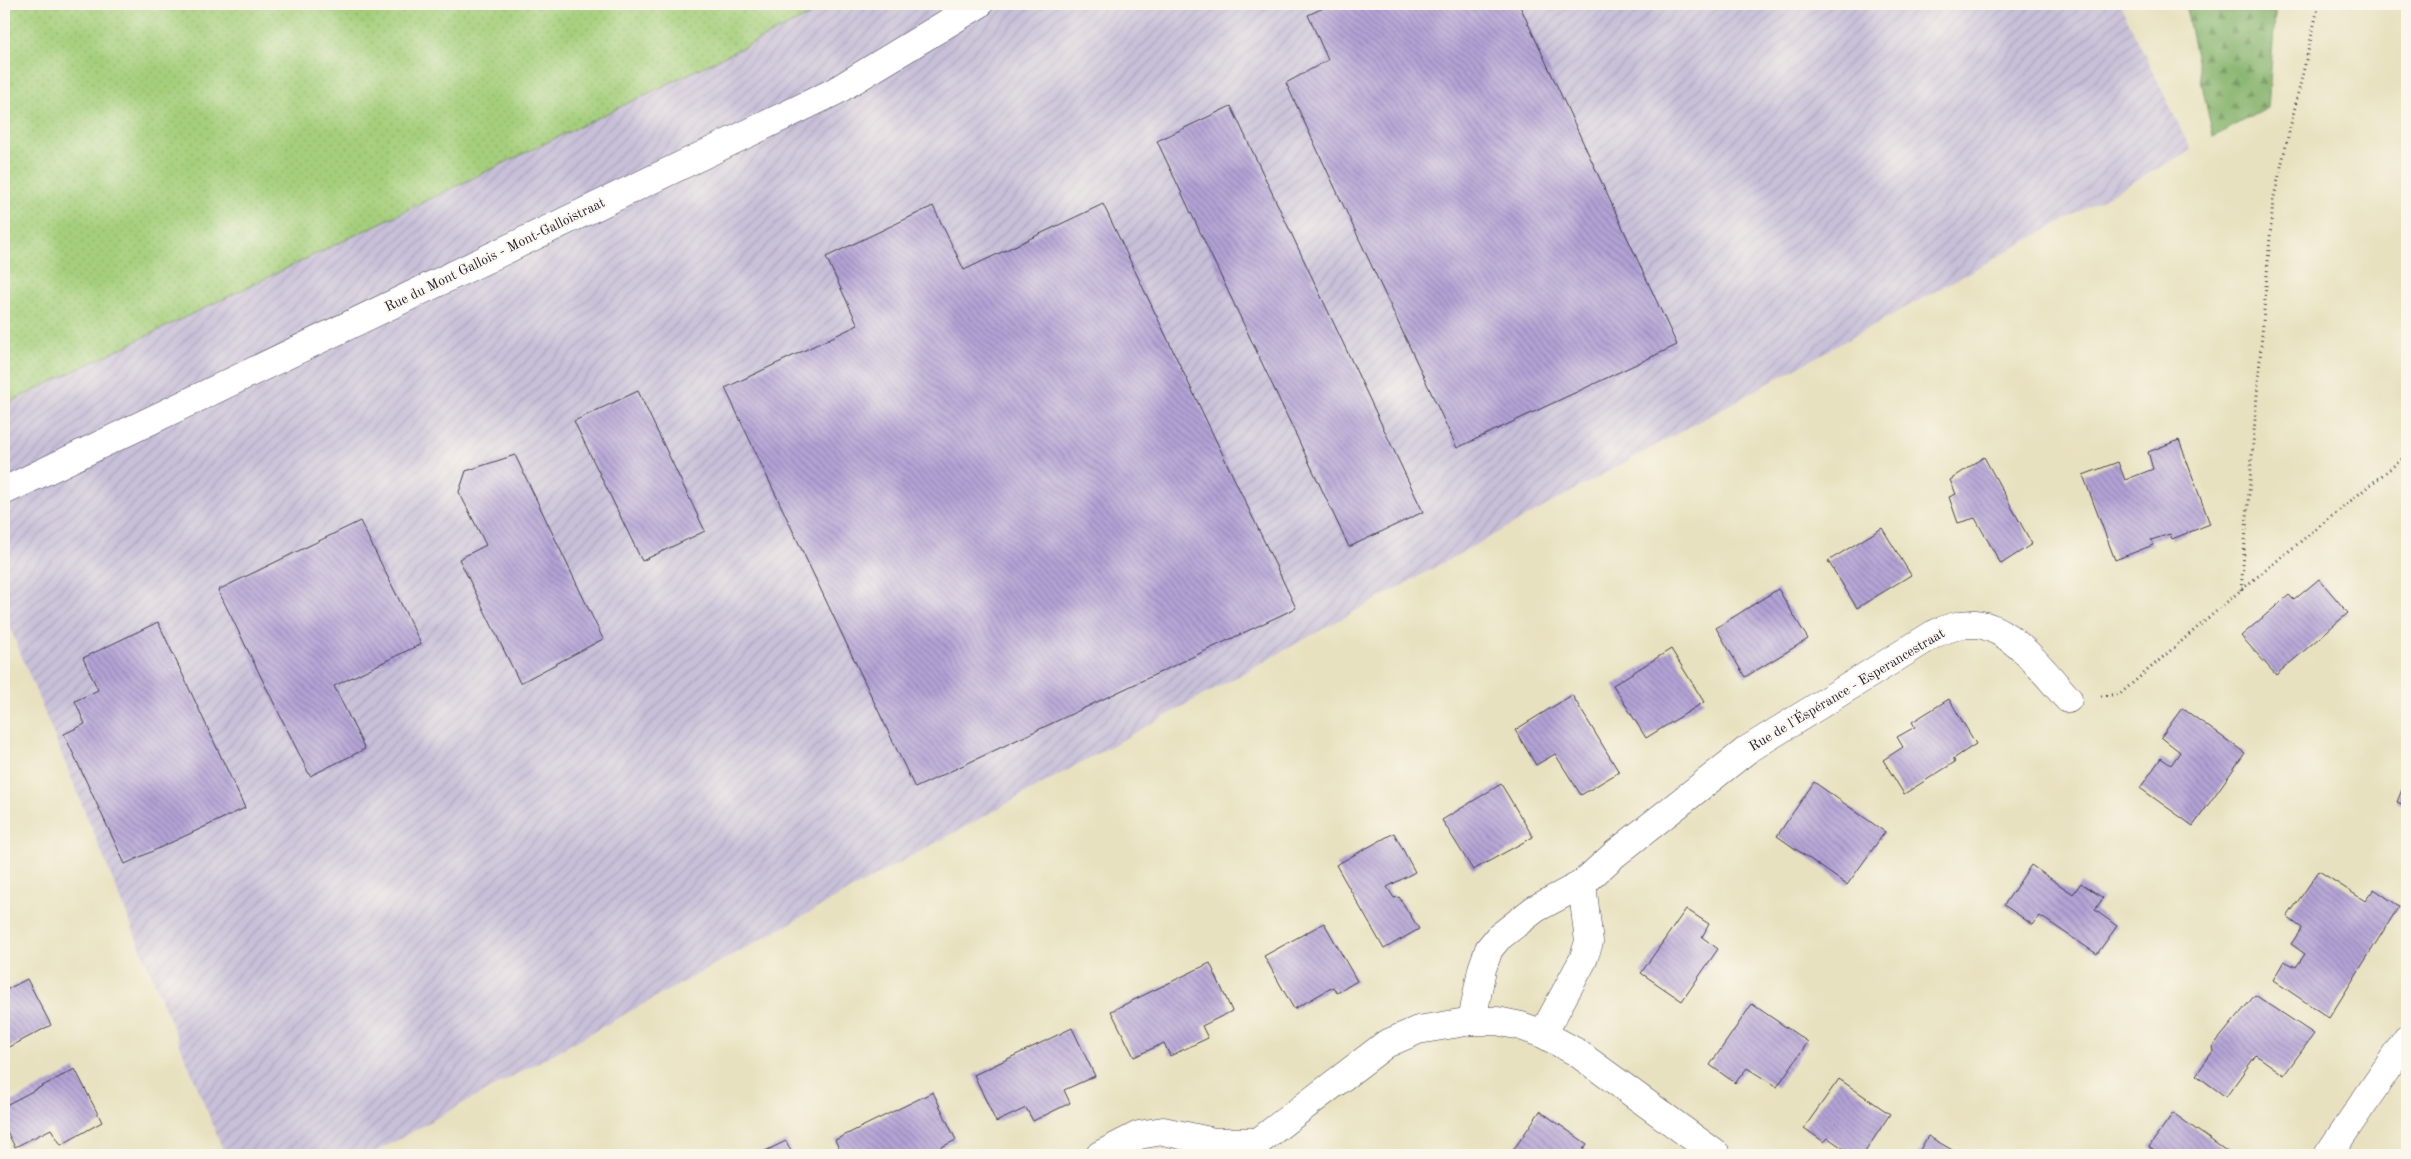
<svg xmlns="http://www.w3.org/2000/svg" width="2411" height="1159" viewBox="0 0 2411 1159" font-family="'Old Standard TT',serif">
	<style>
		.industrial { fill: url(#industrial-furrows) }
		.grass { fill: url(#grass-dots); stroke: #64785b }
		.forest { fill: url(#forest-firs); stroke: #536a53 }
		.building { fill: url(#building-back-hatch) }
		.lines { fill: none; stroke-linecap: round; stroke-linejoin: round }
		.street-casing { stroke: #403f4f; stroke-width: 29 }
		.path { stroke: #403f4f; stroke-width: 3; stroke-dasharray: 1 4; stroke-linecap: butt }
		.street { stroke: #fff; stroke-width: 28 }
		.labels { text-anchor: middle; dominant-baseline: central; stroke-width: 4; stroke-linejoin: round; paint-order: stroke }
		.street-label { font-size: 14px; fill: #22223b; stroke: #fbf7ec }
	</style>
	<defs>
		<pattern id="industrial-furrows" width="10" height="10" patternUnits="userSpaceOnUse" patternTransform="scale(1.25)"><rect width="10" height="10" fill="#c8bfd8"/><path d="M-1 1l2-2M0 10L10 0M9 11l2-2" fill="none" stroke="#aca4ba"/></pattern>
		<pattern id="grass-dots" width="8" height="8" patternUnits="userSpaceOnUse" patternTransform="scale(1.25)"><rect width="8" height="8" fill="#a5cf7b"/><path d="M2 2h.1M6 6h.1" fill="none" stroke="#8eb16b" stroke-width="1.8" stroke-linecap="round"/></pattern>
		<pattern id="forest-firs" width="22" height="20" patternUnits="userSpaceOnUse" patternTransform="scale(1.25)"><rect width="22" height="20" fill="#84b26b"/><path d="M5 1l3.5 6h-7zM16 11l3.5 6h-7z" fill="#6c9059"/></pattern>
		<pattern id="building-back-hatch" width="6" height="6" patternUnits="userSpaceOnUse" patternTransform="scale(1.25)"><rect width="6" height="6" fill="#b3a3d6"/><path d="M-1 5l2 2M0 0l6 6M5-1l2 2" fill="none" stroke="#9184af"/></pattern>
	</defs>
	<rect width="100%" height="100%" fill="#fbf7ec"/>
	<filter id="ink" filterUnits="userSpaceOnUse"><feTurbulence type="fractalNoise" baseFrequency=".02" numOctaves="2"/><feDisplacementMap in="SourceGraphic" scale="10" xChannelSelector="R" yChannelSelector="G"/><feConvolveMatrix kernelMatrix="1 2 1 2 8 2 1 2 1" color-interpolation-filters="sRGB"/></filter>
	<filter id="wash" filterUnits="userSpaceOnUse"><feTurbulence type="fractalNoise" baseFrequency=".0096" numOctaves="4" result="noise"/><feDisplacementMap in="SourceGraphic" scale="20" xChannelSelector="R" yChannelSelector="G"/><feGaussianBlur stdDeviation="1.12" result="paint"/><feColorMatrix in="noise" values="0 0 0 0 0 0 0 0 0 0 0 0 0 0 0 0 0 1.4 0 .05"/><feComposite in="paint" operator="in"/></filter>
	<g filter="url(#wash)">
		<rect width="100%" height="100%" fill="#e8e1bf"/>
		<path class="industrial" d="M 4,4 L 2120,4 L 2191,150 L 370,1155 L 225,1155 L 4,613 Z"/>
		<path class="grass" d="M 4,4 L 808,4 L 812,14 L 4,405 Z"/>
		<path class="forest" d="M 2185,4 L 2276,4 L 2268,108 L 2213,137 Z"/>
		<g id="blocks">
			<g class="building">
				<path d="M 1332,4 L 1519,4 L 1677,345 L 1457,448 L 1286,83 L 1328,60 L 1308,15 Z"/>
				<path d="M 1231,106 L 1423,512 L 1349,547 L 1157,141 Z"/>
				<path d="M 1103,204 L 1296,608 L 915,788 L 725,388 L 858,325 L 826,257 L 933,206 L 964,270 Z"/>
				<path d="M 638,391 L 705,531 L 642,561 L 574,421 Z"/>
				<path d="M 2179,440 L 2210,524 L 2172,539 L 2170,534 L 2151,540 L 2153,545 L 2115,560 L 2083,475 L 2118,462 L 2125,480 L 2153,469 L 2148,452 Z"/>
				<path d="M 515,455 L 603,639 L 520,683 L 459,559 L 486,545 L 459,492 L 466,471 Z"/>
				<path d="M 1984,457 L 2032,544 L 2001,564 L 1975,518 L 1958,523 L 1949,497 L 1956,494 L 1950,480 Z"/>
				<path d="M 360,521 L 421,644 L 334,686 L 365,749 L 310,776 L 218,590 Z"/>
				<path d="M 1882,528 L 1911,575 L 1857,608 L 1828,561 Z"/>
				<path d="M 2319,579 L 2348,613 L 2276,675 L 2241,636 L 2289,595 L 2294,600 Z"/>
				<path d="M 1778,589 L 1808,639 L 1745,677 L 1716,628 Z"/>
				<path d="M 158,622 L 245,808 L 125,864 L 64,734 L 85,724 L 75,701 L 98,690 L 83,658 Z"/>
				<path d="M 1671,649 L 1704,702 L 1646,738 L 1613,685 Z"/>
				<path d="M 1572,695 L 1619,772 L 1581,795 L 1555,754 L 1536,765 L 1515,730 Z"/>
				<path d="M 1949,699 L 1976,744 L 1953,759 L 1955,762 L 1904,794 L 1883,760 L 1903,747 L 1897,737 L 1915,727 L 1912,722 Z"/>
				<path d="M 2182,708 L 2245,753 L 2193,826 L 2140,788 L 2161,758 L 2171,765 L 2180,752 L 2161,737 Z"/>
				<path d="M 2407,777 L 2407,806 L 2397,802 Z"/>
				<path d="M 1814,782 L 1885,832 L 1847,885 L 1777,836 Z"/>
				<path d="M 1501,784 L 1533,837 L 1473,870 L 1442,820 Z"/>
				<path d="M 1394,833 L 1415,872 L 1387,887 L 1394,898 L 1399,897 L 1419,929 L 1384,949 L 1336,865 Z"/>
				<path d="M 2031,865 L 2073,894 L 2081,883 L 2103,898 L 2095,910 L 2117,926 L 2097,954 L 2040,916 L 2033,925 L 2004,905 Z"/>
				<path d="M 2319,871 L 2365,901 L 2374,889 L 2399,906 L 2329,1018 L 2273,980 L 2284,961 L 2296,967 L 2305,954 L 2291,944 L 2302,928 L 2287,917 Z"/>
				<path d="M 1686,909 L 1709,924 L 1702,937 L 1718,949 L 1682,1001 L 1641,973 Z"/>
				<path d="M 1324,923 L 1357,981 L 1337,993 L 1333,987 L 1294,1009 L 1264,956 Z"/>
				<path d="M 1210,963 L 1232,1011 L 1202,1026 L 1208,1038 L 1170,1056 L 1164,1043 L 1134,1057 L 1111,1011 Z"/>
				<path d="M 27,979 L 51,1025 L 4,1050 L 4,991 Z"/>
				<path d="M 2255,995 L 2314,1034 L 2284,1075 L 2256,1055 L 2226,1097 L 2196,1075 L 2213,1051 L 2212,1047 Z"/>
				<path d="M 1752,1004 L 1808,1042 L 1777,1087 L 1747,1068 L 1735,1083 L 1710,1065 Z"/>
				<path d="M 1072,1028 L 1095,1076 L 1064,1090 L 1070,1103 L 1033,1121 L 1026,1108 L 996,1122 L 974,1075 Z"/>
				<path d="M 75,1069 L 102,1122 L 61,1145 L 51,1129 L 15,1147 L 4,1126 L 4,1106 Z"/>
				<path d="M 1839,1079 L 1890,1114 L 1863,1155 L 1853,1155 L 1828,1138 L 1824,1142 L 1804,1128 Z"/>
				<path d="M 933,1092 L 956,1140 L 925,1155 L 842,1155 L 835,1140 Z"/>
				<path d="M 1540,1111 L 1587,1144 L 1583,1149 L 1592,1155 L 1510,1155 Z"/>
				<path d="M 2173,1113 L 2232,1155 L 2159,1155 L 2149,1147 Z"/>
				<path d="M 1928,1136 L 1961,1155 L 1917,1155 Z"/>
				<path d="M 786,1141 L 793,1155 L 757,1155 Z"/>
			</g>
		</g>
	</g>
	<g filter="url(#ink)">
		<use href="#blocks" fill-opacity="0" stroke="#403f4f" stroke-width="1"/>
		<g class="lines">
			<defs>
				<g id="street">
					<path d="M 4,491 L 834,92 L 979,4"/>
					<path d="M 1472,1021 L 1482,969 L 1489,949 L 1498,938 L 1535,909 L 1582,884 L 1615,854 L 1747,750 L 1934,634 C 1948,628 1961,623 1976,624 C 2011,627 2046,674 2068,699"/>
					<path d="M 1543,1034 L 1583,960 L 1589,942 L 1582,884"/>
					<path d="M 1100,1155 L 1139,1135 L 1163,1131 L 1214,1142 L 1258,1142"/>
					<path d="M 1247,1155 L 1258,1142 L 1386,1044 L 1418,1030 L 1472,1021 L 1497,1021 L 1521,1026 L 1543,1034 L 1576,1052 L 1717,1155"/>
					<path d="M 2328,1155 L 2407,1039"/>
				</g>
			</defs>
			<use href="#street" class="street-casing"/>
			<g class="path">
				<path d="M 2241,590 L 2273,201 L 2319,4"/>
				<path d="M 2101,696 L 2120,694 L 2241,590 L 2407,455"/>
			</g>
			<use href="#street" class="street"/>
		</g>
	</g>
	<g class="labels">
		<g class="street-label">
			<text transform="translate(495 255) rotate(-26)">Rue du Mont Gallois - Mont-Galloistraat</text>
			<text transform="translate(1847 690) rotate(-31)">Rue de l'Éspérance - Esperancestraat</text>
		</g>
	</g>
	<rect width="2411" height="1159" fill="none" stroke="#fbf7ec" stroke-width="20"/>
</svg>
